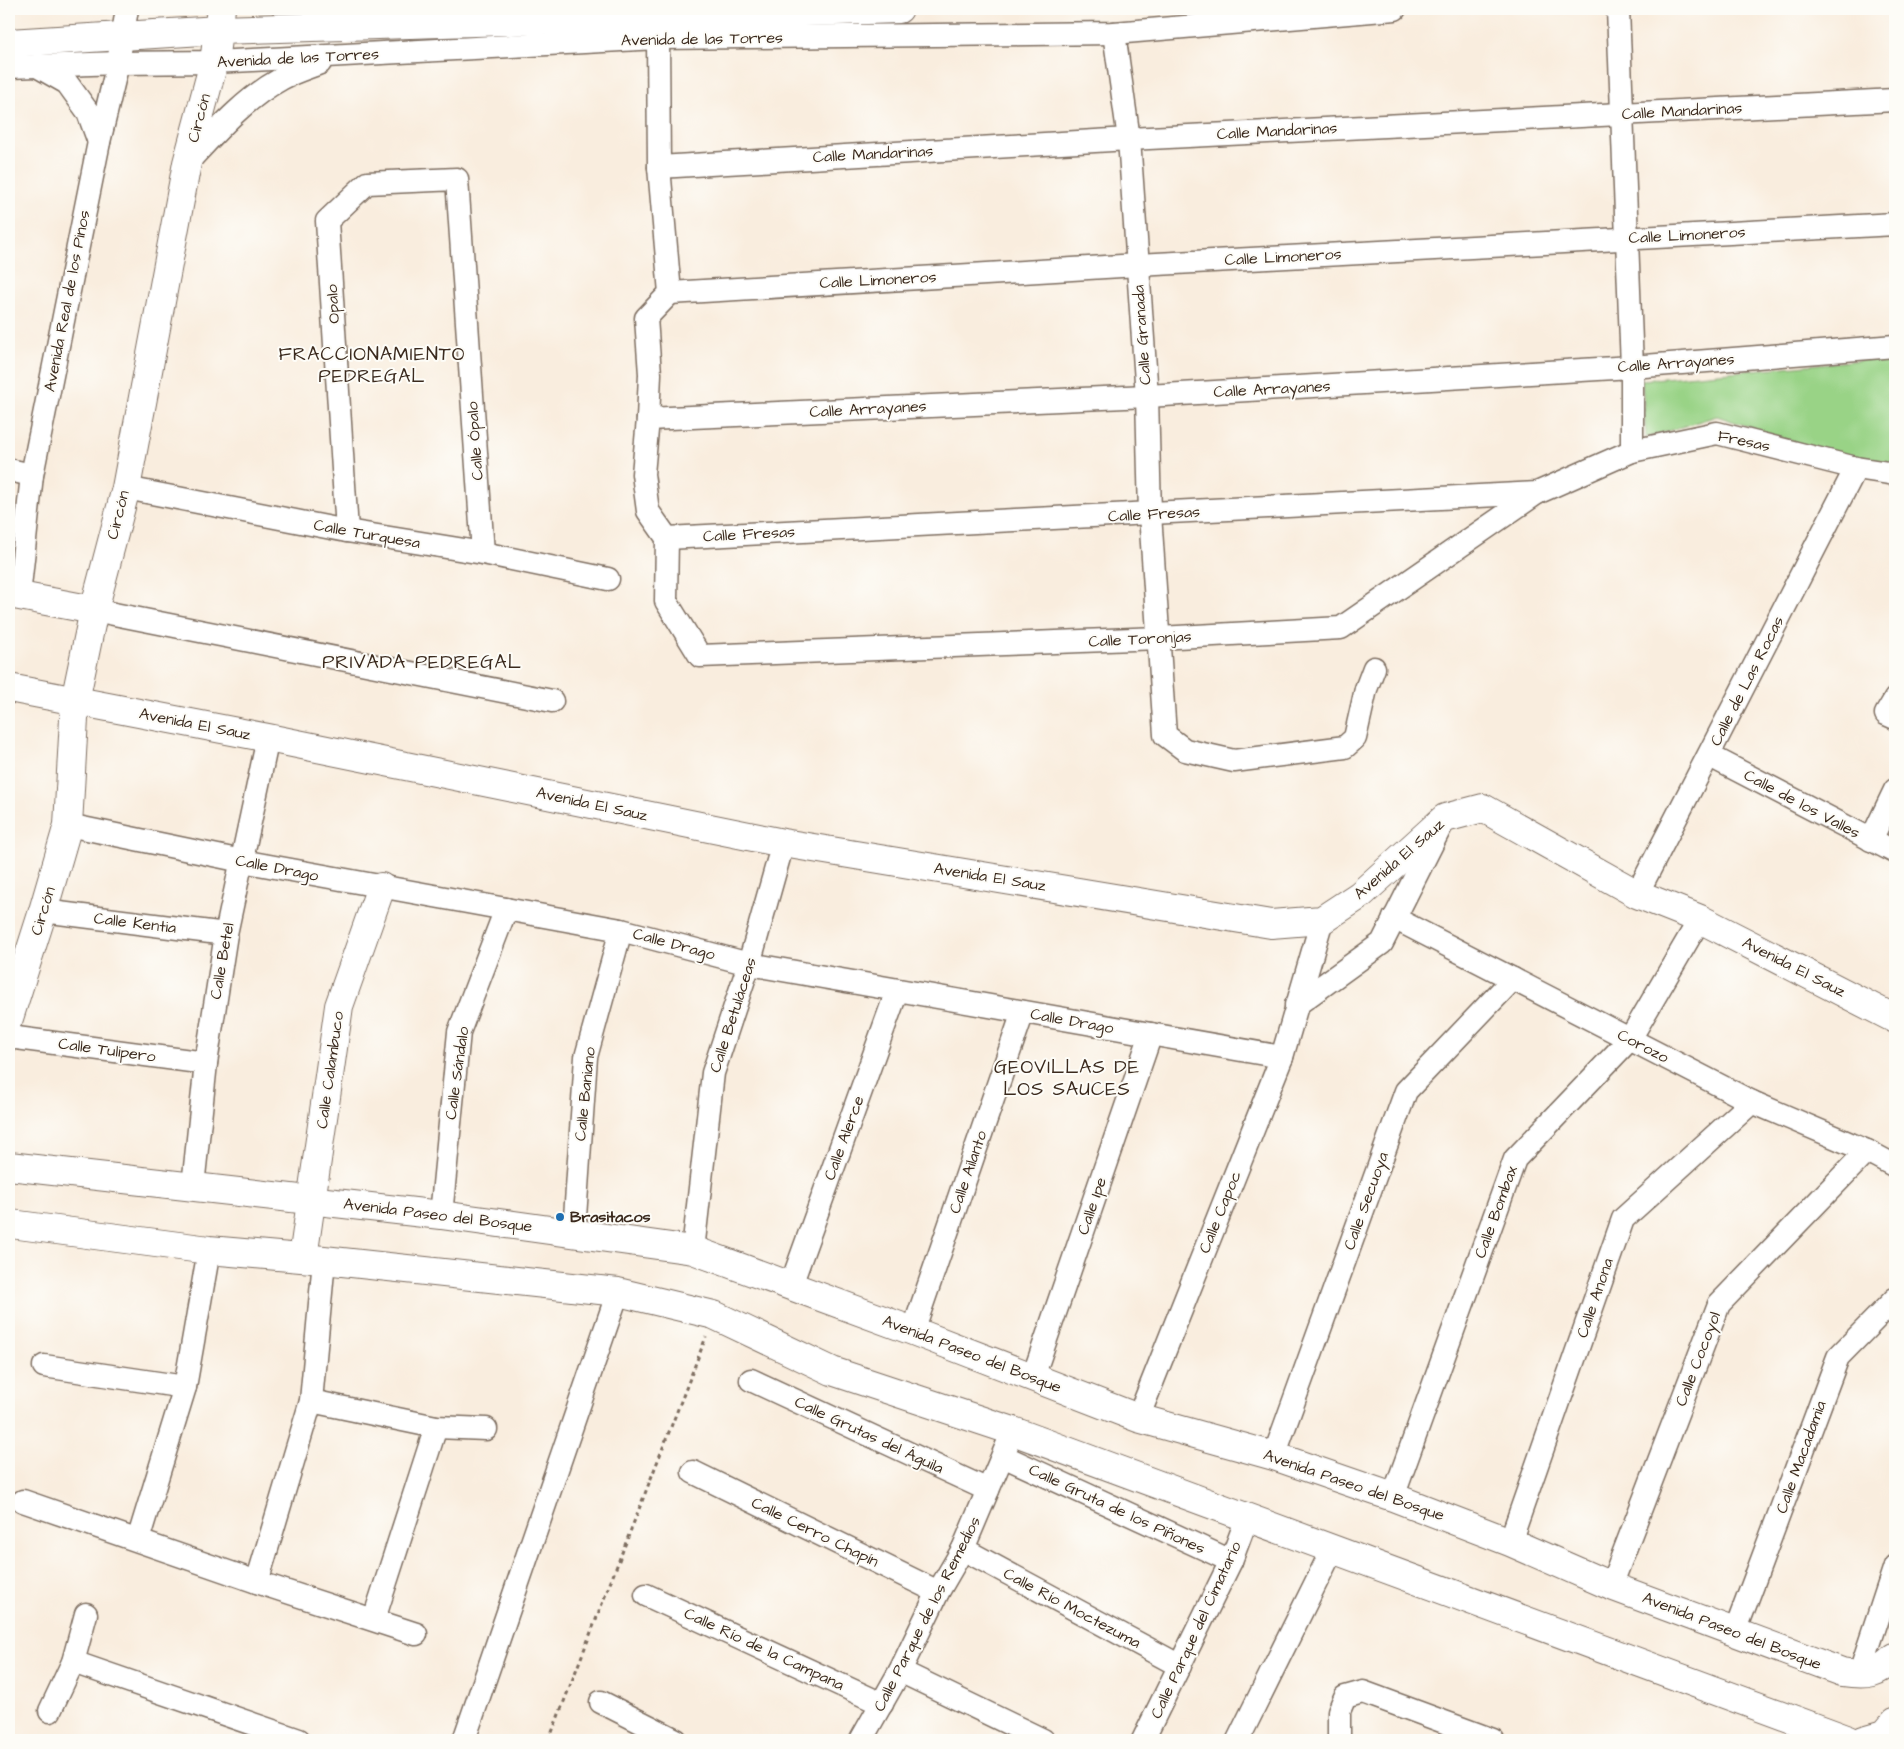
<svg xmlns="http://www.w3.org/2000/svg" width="1904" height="1749" viewBox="0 0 1904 1749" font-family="'Architects Daughter',sans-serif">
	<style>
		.green { fill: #99d386; stroke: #6a7e52 }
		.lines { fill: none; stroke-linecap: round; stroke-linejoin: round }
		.minor-casing { stroke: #7e6e61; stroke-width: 25 }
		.major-casing { stroke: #7e6e61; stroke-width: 30 }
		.path { stroke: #7e6e61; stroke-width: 3; stroke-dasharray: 4 4; stroke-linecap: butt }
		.minor { stroke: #fff; stroke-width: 22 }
		.major { stroke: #fff; stroke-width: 28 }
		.poi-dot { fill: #1f6fb2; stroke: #fdfcf7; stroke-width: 2 }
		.labels { text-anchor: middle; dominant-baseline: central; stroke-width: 4; stroke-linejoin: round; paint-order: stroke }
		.street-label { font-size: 16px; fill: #3b2a1e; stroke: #fdfcf7 }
		.poi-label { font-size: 16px; font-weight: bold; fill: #3b2a1e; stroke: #fdfcf7; text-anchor: start }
		.quarter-label { font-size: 19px; letter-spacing: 1px; fill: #3b2a1e; stroke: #fdfcf7 }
	</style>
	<rect width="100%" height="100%" fill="#fdfcf7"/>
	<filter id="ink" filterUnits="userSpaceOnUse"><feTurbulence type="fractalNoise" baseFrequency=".02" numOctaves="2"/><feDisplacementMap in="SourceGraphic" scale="10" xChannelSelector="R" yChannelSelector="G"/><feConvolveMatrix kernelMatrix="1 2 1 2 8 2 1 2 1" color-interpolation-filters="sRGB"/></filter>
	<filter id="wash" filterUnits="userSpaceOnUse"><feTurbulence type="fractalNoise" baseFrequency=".0096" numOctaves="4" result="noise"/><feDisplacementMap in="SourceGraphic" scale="20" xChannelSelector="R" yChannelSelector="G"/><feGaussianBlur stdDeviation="1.12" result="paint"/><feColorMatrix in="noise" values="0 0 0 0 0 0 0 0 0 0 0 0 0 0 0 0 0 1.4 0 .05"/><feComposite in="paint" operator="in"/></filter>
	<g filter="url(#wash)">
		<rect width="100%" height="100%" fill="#f9edde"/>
		<path class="green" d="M 1895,357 L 1895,470 L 1859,464 L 1717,416 L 1646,438 L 1642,380 Z"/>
	</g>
	<g filter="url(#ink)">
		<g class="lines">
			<defs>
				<g id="minor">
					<path d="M 1618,9 L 1632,367 L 1632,451"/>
					<path d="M 1114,33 L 1129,139 L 1147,396 L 1150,514 L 1165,735 L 1185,750 L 1234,761 L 1345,747 L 1355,738 L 1366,689 L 1374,668"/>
					<path d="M 658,38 L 659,167 L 670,293 L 646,318 L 650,374 L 648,419 L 643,474 L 648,511 L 667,538 L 666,601 L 700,656 L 1159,638 L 1341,628 L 1537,493"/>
					<path d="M 37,66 L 67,83 L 88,112 L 99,142"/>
					<path d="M 9,67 L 118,63 L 214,62 L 658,38 L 1114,33 L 1395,9"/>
					<path d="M 187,163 C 215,133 244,99 281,79 C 293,72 307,68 320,63"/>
					<path d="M 659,167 L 1129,139 L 1895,100"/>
					<path d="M 670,293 L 1138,265 L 1895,224"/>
					<path d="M 648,419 L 1147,396 L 1632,367 L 1895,346"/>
					<path d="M 9,470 L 32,475"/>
					<path d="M 126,488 L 347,531 L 483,553 L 608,579"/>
					<path d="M 347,531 L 327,221 L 367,183 L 457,179 L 483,553"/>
					<path d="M 667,538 L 1537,493 L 1632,451 L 1717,433 L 1856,468 L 1895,474"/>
					<path d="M 19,596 L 32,475 L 99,142 L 118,63 L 127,9"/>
					<path d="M 94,610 L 552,701"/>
					<path d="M 1895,699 L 1886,714 L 1895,718"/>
					<path d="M 1710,756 L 1895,852"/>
					<path d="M 68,825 L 242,861 L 621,930 L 749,964 L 1282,1057"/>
					<path d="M 1871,840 L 1895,790"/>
					<path d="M 1637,894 L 1856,468"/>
					<path d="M 43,911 L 226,934"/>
					<path d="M 1394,918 L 1752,1102 L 1867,1151 L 1895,1166"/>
					<path d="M 1296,1005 L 1382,943 L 1441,826"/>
					<path d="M 9,1037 L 206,1063"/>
					<path d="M 193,1186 L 206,1063 L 226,934 L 268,738"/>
					<path d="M 441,1215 L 459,1032 L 506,909"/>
					<path d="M 574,1232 L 586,1057 L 621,930"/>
					<path d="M 693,1250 L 713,1073 L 749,964 L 783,843"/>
					<path d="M 791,1285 L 897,991"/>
					<path d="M 913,1331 L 1023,1012"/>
					<path d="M 44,1366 L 185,1387"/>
					<path d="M 1033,1377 L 1151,1034"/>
					<path d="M 751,1380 L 988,1490"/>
					<path d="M 311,1401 L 436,1427 L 486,1429"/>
					<path d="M 1138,1418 L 1282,1057 L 1322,920"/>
					<path d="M 1003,1456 L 1231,1561"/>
					<path d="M 1274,1456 L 1406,1091 L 1513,979"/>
					<path d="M 693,1472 L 938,1592"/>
					<path d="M 1393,1497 L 1515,1159 L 1630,1039 L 1700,919"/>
					<path d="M 23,1501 L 257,1582 L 416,1634"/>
					<path d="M 138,1540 L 185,1387 L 209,1250"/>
					<path d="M 1510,1542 L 1623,1219 L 1752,1102"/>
					<path d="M 963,1549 L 1180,1666"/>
					<path d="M 257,1582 L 311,1401 L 324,1260"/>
					<path d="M 1611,1586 L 1719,1304 L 1867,1151"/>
					<path d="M 646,1595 L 882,1704"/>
					<path d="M 374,1619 L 436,1427"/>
					<path d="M 1735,1632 L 1838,1357 L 1895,1299"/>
					<path d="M 73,1662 L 299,1740"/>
					<path d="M 900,1671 L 1043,1740"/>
					<path d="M 1859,1675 L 1895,1566"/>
					<path d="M 601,1702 L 676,1740"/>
					<path d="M 50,1711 L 73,1662 L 86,1614"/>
					<path d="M 464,1740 L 618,1292"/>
					<path d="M 861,1740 L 900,1671 L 938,1592 L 963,1549 L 1013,1431"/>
					<path d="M 1143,1740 L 1231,1561 L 1247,1518"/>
					<path d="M 1238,1740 L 1332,1550"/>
					<path d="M 1339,1740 L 1339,1711 L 1345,1697 L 1363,1692 L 1493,1740"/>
				</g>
				<g id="major">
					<path d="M 9,43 L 219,30 L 899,9"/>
					<path d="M 9,594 L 94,610"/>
					<path d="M 9,688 L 268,738 L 783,843 L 1271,924 L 1322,920 L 1360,895 L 1445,818 L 1483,808 L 1637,894 L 1700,919 L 1895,1019"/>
					<path d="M 9,1018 L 43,911 L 68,825 L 75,701 L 94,610 L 126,488 L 187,163 L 214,62 L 221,9"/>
					<path d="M 9,1166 L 441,1215 L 693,1250 L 913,1331 L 1138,1418 L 1274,1456 L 1393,1497 L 1510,1542 L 1611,1586 L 1842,1672 C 1868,1676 1877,1674 1895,1657"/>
					<path d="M 11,1224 L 209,1250 L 324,1260 L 618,1292 L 714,1315 L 832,1371 L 1013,1431 L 1849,1740"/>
					<path d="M 303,1258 L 339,1006 L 381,887"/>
					<path d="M 1864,1740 L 1885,1734 L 1895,1722"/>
				</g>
			</defs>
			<use href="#minor" class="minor-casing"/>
			<use href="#major" class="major-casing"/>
			<path class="path" d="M 549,1740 L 706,1337"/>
			<use href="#minor" class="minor"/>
			<use href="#major" class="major"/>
		</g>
	</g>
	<circle class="poi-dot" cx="560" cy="1217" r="5"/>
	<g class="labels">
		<g class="street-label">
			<text transform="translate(702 39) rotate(-1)">Avenida de las Torres</text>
			<text transform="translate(298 58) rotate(-3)">Avenida de las Torres</text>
			<text transform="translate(1682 111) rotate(-3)">Calle Mandarinas</text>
			<text transform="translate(199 118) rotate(-75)">Circón</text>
			<text transform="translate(1277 131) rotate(-3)">Calle Mandarinas</text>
			<text transform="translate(873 154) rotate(-3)">Calle Mandarinas</text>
			<text transform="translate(1687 235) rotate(-3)">Calle Limoneros</text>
			<text transform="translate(1283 257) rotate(-3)">Calle Limoneros</text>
			<text transform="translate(878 280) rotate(-3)">Calle Limoneros</text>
			<text transform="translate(67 301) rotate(-79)">Avenida Real de los Pinos</text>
			<text transform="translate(333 304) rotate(-94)">Opalo</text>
			<text transform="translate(1142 335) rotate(-94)">Calle Granada</text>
			<text transform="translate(1676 363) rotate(-4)">Calle Arrayanes</text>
			<text transform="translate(1272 389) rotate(-3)">Calle Arrayanes</text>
			<text transform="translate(868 409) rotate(-3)">Calle Arrayanes</text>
			<text transform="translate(475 441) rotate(-94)">Calle Ópalo</text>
			<text transform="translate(1744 441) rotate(12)">Fresas</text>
			<text transform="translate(1154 514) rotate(-3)">Calle Fresas</text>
			<text transform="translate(118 515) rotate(-76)">Circón</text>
			<text transform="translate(367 534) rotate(10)">Calle Turquesa</text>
			<text transform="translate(749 534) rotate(-3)">Calle Fresas</text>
			<text transform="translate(1140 639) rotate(-3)">Calle Toronjas</text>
			<text transform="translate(1747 681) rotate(-63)">Calle de Las Rocas</text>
			<text transform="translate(195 724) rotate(11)">Avenida El Sauz</text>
			<text transform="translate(592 804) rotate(12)">Avenida El Sauz</text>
			<text transform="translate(1802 804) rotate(28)">Calle de los Valles</text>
			<text transform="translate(1399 859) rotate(-41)">Avenida El Sauz</text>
			<text transform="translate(277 868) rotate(11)">Calle Drago</text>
			<text transform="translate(990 877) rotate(9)">Avenida El Sauz</text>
			<text transform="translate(43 911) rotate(-73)">Circón</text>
			<text transform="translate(135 923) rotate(7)">Calle Kentia</text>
			<text transform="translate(674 944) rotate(15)">Calle Drago</text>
			<text transform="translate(222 961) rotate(-80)">Calle Betel</text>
			<text transform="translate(1794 967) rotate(27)">Avenida El Sauz</text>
			<text transform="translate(733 1015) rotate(-72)">Calle Betuláceas</text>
			<text transform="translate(1072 1021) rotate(10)">Calle Drago</text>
			<text transform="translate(1643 1046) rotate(27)">Corozo</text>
			<text transform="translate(107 1050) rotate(8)">Calle Tulipero</text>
			<text transform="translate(330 1070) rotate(-82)">Calle Calambuco</text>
			<text transform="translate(457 1073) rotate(-82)">Calle Sándalo</text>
			<text transform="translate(585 1094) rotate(-84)">Calle Baniano</text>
			<text transform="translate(844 1138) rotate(-70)">Calle Alerce</text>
			<text transform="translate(968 1172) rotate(-71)">Calle Ailanto</text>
			<text transform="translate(1366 1201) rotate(-70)">Calle Secuoya</text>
			<text transform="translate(1092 1206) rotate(-71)">Calle Ipe</text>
			<text transform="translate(1220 1212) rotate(-68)">Calle Capoc</text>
			<text transform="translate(1496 1212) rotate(-70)">Calle Bombax</text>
			<text transform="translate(438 1215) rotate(7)">Avenida Paseo del Bosque</text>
			<text transform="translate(1595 1298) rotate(-71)">Calle Anona</text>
			<text transform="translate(972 1354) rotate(21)">Avenida Paseo del Bosque</text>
			<text transform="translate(1698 1359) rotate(-69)">Calle Cocoyol</text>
			<text transform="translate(869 1435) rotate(25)">Calle Grutas del Águila</text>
			<text transform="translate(1801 1457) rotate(-70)">Calle Macadamia</text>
			<text transform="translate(1354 1485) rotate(19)">Avenida Paseo del Bosque</text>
			<text transform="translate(1117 1509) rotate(25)">Calle Gruta de los Piñones</text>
			<text transform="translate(815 1532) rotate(26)">Calle Cerro Chapín</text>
			<text transform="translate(1072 1608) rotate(28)">Calle Río Moctezuma</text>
			<text transform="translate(927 1614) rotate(-63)">Calle Parque de los Remedios</text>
			<text transform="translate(1196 1630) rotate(-65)">Calle Parque del Cimatario</text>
			<text transform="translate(1732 1631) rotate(21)">Avenida Paseo del Bosque</text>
			<text transform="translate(764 1649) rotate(25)">Calle Río de la Campana</text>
		</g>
		<g class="poi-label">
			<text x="570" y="1217">Brasitacos</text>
		</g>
		<g class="quarter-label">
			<text x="372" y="354">FRACCIONAMIENTO<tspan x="372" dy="22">PEDREGAL</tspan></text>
			<text x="422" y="662">PRIVADA PEDREGAL</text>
			<text x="1067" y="1067">GEOVILLAS DE<tspan x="1067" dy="22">LOS SAUCES</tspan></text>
		</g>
	</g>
	<rect width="1904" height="1749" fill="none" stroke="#fdfcf7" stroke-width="30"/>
</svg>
